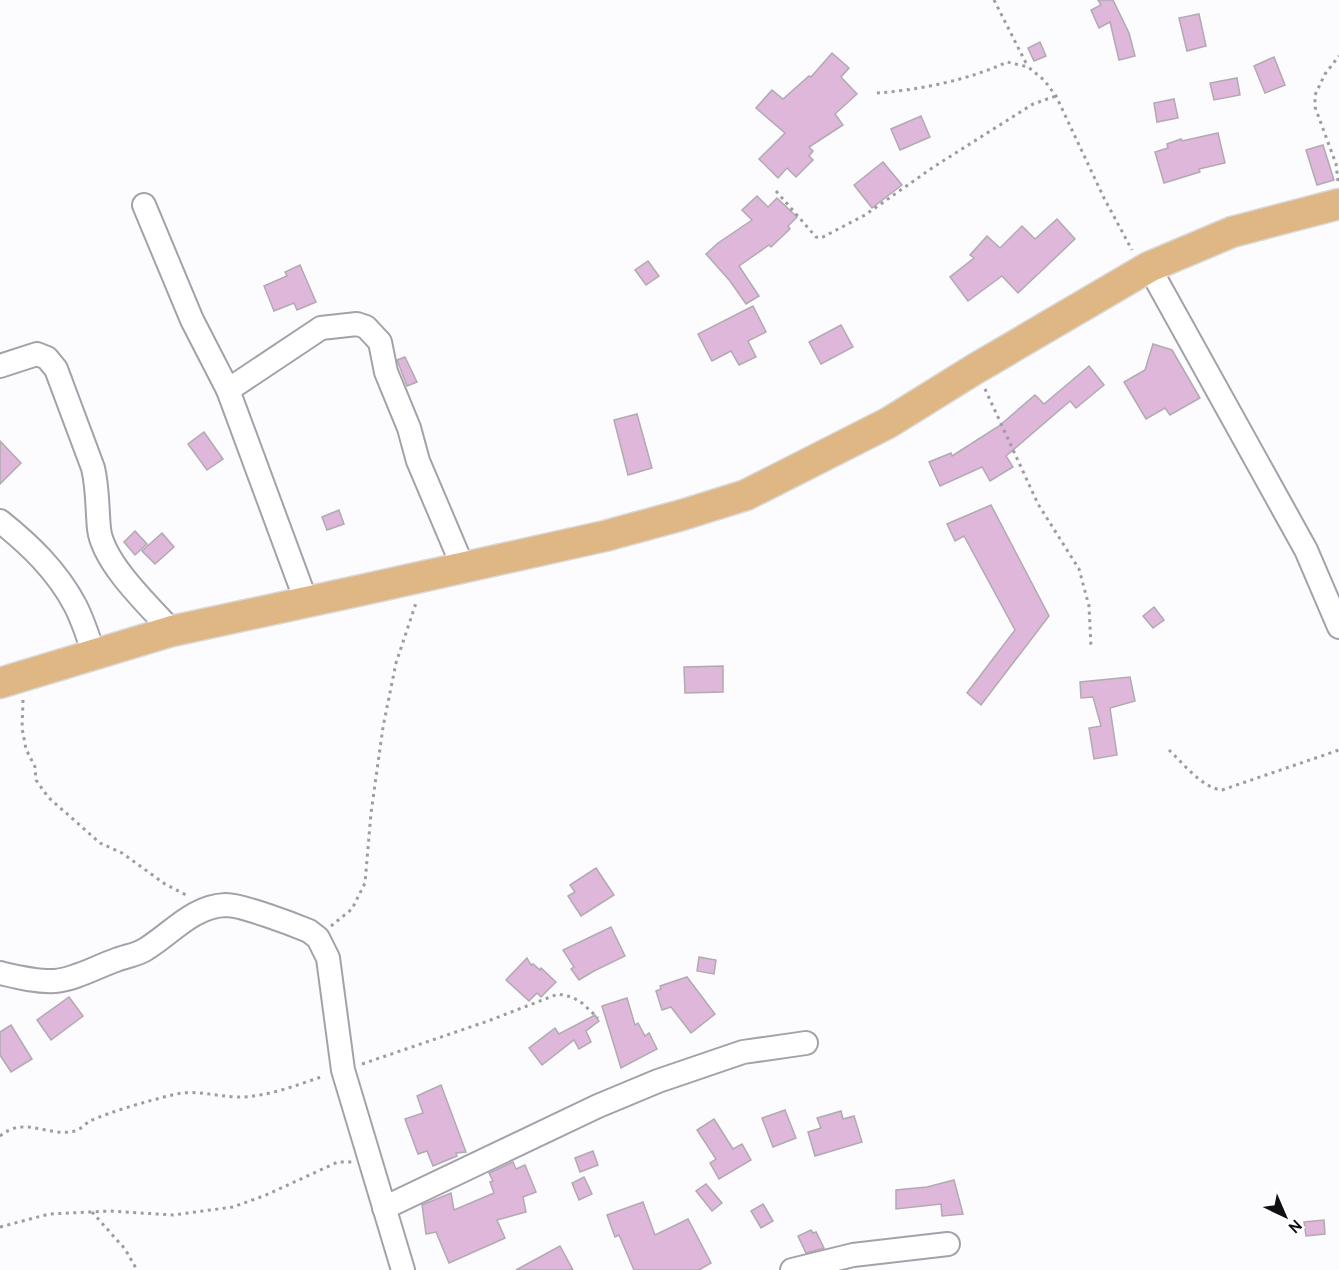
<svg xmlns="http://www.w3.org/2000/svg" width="1339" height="1270" viewBox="0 0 1339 1270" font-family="Overpass,sans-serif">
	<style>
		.building { fill: #deb7db; stroke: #b1aab1; stroke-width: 1.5 }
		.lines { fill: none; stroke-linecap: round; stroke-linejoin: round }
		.minor-casing { stroke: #a4a1aa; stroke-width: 26 }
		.major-casing { stroke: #d9d9d9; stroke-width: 33 }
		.path { stroke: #9d9c9f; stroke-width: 3; stroke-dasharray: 3 4.5; stroke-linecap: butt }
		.minor { stroke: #fff; stroke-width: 22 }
		.major { stroke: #dfb785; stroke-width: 30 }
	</style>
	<rect width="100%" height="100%" fill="#fcfbfe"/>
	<g class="building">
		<path d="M 1098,0 L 1113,0 L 1129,33 L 1135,56 L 1119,60 L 1110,22 L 1099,28 L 1091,10 L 1101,5 Z"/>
		<path d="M 1199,14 L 1206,46 L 1187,51 L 1179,18 Z"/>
		<path d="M 1040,42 L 1046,56 L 1034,61 L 1028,48 Z"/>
		<path d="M 832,53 L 849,68 L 841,77 L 857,94 L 835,114 L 843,125 L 809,147 L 813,151 L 809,156 L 813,160 L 796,177 L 787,168 L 778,178 L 759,159 L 785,133 L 756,108 L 772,90 L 783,99 L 809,76 L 811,77 Z"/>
		<path d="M 1274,57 L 1285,85 L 1265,93 L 1254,66 Z"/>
		<path d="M 1237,78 L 1240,95 L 1214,100 L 1210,83 Z"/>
		<path d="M 1174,99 L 1178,118 L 1157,122 L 1154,103 Z"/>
		<path d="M 921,116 L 930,137 L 900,150 L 891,129 Z"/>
		<path d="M 1218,133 L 1225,163 L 1199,169 L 1200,172 L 1164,183 L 1155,152 L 1168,148 L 1167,144 L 1181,139 L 1182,141 Z"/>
		<path d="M 1323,145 L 1334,180 L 1317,185 L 1306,150 Z"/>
		<path d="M 883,162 L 902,185 L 872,208 L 854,185 Z"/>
		<path d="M 757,196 L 768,207 L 777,198 L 797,217 L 788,226 L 790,229 L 771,247 L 769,245 L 739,266 L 759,296 L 746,304 L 730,281 L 706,254 L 718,243 L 752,220 L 742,210 Z"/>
		<path d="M 1057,219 L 1075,239 L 1018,293 L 1002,276 L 968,301 L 950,277 L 974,258 L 970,255 L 987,236 L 1000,248 L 1022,226 L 1035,239 Z"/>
		<path d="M 648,261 L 659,276 L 646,285 L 635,270 Z"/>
		<path d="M 300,265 L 316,302 L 297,310 L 294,303 L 274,311 L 264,286 L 287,276 L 285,272 Z"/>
		<path d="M 753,306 L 766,332 L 748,341 L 756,357 L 739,365 L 731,351 L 712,361 L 698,334 Z"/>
		<path d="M 841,325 L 853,347 L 821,364 L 809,342 Z"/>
		<path d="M 1153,344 L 1172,350 L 1200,398 L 1170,415 L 1165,408 L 1146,419 L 1124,382 L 1145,370 Z"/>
		<path d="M 405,357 L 417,382 L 407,386 L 397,360 Z"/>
		<path d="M 1089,366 L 1104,385 L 1076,408 L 1070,401 L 1006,456 L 1013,467 L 990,481 L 982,467 L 940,486 L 929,462 L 951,453 L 952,456 L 999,426 L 1035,395 L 1044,404 Z"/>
		<path d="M 637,414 L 652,468 L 628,475 L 614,420 Z"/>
		<path d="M 204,432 L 223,459 L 207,470 L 188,444 Z"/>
		<path d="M 0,441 L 21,463 L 0,484 Z"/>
		<path d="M 991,505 L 1049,616 L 981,705 L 967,693 L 1015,630 L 964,536 L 955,541 L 947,524 Z"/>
		<path d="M 339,510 L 344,524 L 327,530 L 322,517 Z"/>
		<path d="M 135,531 L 147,544 L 135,555 L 124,542 Z"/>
		<path d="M 162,533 L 174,547 L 155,564 L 142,551 Z"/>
		<path d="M 1154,607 L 1164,620 L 1153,628 L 1143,616 Z"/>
		<path d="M 723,666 L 723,692 L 685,693 L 684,667 Z"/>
		<path d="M 1130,677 L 1135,701 L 1110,708 L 1117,755 L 1094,759 L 1089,728 L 1101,726 L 1093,697 L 1081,698 L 1080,682 Z"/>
		<path d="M 596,868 L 614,895 L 581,916 L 568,896 L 575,892 L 570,885 Z"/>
		<path d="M 611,927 L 625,956 L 594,971 L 579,980 L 571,969 L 574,967 L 563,950 Z"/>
		<path d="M 699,957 L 716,960 L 714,974 L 697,971 Z"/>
		<path d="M 527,958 L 531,965 L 533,964 L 540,970 L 541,968 L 556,982 L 541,997 L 537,993 L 529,1001 L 506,980 Z"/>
		<path d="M 687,977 L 715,1014 L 691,1033 L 671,1007 L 662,1010 L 656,991 L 661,989 L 660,986 Z"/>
		<path d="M 69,997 L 83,1016 L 51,1040 L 37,1020 Z"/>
		<path d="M 627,998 L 635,1025 L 638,1023 L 645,1036 L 649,1033 L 657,1049 L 621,1068 L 602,1006 Z"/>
		<path d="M 595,1015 L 599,1021 L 586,1031 L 591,1042 L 579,1049 L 574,1040 L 542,1065 L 529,1048 L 555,1028 L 559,1034 Z"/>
		<path d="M 11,1025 L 32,1059 L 11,1072 L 0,1055 L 0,1032 Z"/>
		<path d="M 441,1085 L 466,1152 L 456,1153 L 457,1156 L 433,1166 L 427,1151 L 418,1154 L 405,1119 L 423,1113 L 417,1096 Z"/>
		<path d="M 785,1110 L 796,1138 L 773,1147 L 762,1118 Z"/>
		<path d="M 841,1111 L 843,1119 L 854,1116 L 862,1142 L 815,1156 L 808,1132 L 821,1128 L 817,1118 Z"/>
		<path d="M 714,1119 L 733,1149 L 742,1144 L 751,1160 L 719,1179 L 710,1163 L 716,1159 L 697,1130 Z"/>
		<path d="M 593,1151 L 598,1165 L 580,1172 L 575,1158 Z"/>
		<path d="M 513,1162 L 516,1169 L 525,1165 L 536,1192 L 523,1197 L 526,1212 L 497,1220 L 505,1238 L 449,1263 L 436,1232 L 426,1234 L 422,1205 L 451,1193 L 454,1210 L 494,1193 L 490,1182 L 493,1181 L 489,1173 Z"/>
		<path d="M 584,1177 L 592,1194 L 579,1200 L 572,1183 Z"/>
		<path d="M 954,1180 L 963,1214 L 942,1216 L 941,1204 L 896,1209 L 896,1190 L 927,1187 Z"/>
		<path d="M 706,1184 L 722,1203 L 712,1211 L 696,1191 Z"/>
		<path d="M 643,1202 L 655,1235 L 688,1219 L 711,1263 L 699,1270 L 634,1270 L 619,1235 L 615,1237 L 607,1215 Z"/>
		<path d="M 763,1204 L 773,1221 L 761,1228 L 751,1211 Z"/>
		<path d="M 1324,1220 L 1325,1234 L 1306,1236 L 1304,1222 Z"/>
		<path d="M 811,1230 L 813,1233 L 816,1232 L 824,1248 L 806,1253 L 798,1236 Z"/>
		<path d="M 560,1246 L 573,1270 L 516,1270 Z"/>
	</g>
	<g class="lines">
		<defs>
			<g id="minor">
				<path d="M 144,205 L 192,320 L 228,390 L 306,601"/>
				<path d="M 1149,267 L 1306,550 L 1339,627"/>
				<path d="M 0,366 L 37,354 L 47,358 L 56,369 L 93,468 C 98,489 97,508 99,529 C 103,563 149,606 172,631"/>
				<path d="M 228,390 L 321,328 L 357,324 L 366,327 L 380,342 L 386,372 L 409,428 L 418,461 L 463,567"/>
				<path d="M 0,521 C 30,545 57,571 75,605 C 83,620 88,637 94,654"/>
				<path d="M 0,973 C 17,977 37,982 55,981 C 76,979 96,967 116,960 C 126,956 137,955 146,949 C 172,933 193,906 226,905 C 242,905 292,924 309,931 L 318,938 L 328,958 L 343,1070 L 403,1270"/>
				<path d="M 384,1208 L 598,1106 L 658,1081 L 743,1052 L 806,1043"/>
				<path d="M 792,1270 L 853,1255 L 948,1244"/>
			</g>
			<path id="major" d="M 0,683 L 172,631 L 362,590 L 605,536 L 682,515 L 746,495 L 888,423 L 975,369 L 1149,267 L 1232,232 L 1339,204"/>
		</defs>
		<use href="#minor" class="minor-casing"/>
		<use href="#major" class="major-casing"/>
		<g class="path">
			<path d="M 994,0 L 1028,67"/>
			<path d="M 877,93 C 919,90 969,80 1007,62 L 1028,67 L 1044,80 L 1056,96 L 1104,198 L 1132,250"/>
			<path d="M 1338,181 L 1336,164 L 1315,107 L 1315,95 L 1325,74 L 1339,56"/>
			<path d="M 776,191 L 816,237 L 821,238 L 865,215 L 935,166 L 1033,104 L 1056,96"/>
			<path d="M 985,389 L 1038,504 L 1079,569 L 1089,606 L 1091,647"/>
			<path d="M 23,700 L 22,728 L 26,749 L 35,767 L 36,780 L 48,797 L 100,843 L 122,853 L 165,884 L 188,896"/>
			<path d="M 1169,750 C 1183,763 1202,788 1222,790 L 1339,750"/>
			<path d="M 331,926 L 352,909 L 365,883 L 371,813 L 383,727 L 396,663 L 417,600"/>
			<path d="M 362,1064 L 488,1021 L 558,994 L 572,997 L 582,1003 L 598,1018"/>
			<path d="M 0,1136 C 25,1115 49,1138 75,1131 C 80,1130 85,1124 90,1121 C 112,1111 148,1101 172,1095 C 196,1089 213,1096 236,1097 C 264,1098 297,1085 324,1076"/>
			<path d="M 92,1212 L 125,1249 L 137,1270"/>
			<path d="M 0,1227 L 49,1214 L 110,1211 L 173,1215 L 233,1207 L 266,1195 L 338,1162 L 352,1162"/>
		</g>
		<use href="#minor" class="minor"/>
		<use href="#major" class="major"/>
	</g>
	<g transform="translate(1285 1216) rotate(136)" stroke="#ffffff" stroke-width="4.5" paint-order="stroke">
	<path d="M0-4.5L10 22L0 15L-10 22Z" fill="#100f12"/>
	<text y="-9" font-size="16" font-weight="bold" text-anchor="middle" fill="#100f12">N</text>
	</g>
</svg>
